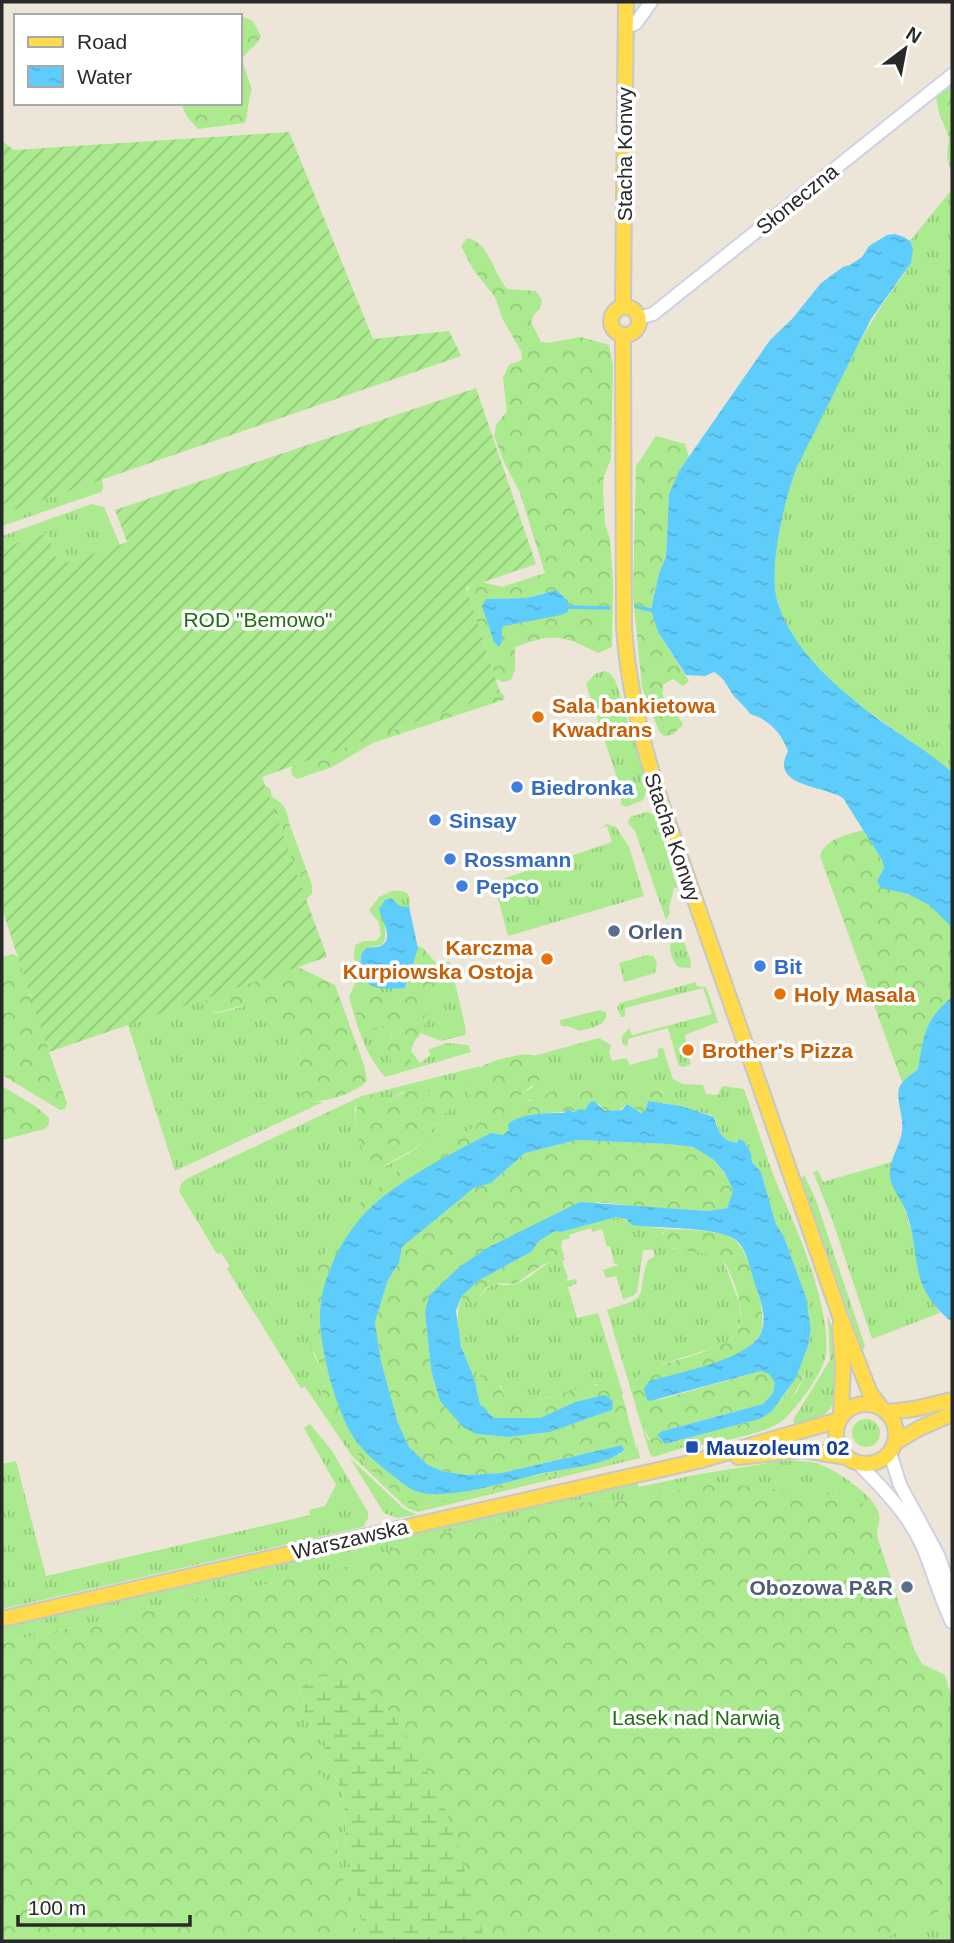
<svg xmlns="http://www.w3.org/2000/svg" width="954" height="1943" viewBox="0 0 954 1943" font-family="Helvetica,sans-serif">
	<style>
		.grass { fill: url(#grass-tufts); fill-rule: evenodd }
		.forest { fill: url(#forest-crowns); fill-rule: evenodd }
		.wetland { fill: url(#wetland-marsh) }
		.garden { fill: url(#garden-furrows) }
		.water { fill: url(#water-ripples) }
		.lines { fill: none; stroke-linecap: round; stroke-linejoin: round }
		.stream { stroke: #5fcdfb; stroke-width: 3.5 }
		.minor-casing { stroke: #ced1e4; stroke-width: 16 }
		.major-casing { stroke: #c7c7c7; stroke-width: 18 }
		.minor { stroke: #fff; stroke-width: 12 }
		.major { stroke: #ffdb4b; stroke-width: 14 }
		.food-dot { fill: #e8710a; stroke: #fff; stroke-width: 2.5 }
		.shop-dot { fill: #3f7fe0; stroke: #fff; stroke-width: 2.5 }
		.service-dot { fill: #5c6f8a; stroke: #fff; stroke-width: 2.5 }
		.transit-dot { fill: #1a4fb4; stroke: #fff; stroke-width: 2.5 }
		.labels { text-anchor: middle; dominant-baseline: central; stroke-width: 7; stroke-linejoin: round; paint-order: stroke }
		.street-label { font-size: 21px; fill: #292929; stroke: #fff }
		.park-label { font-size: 21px; fill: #226d12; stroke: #fff }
		.food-label { font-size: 21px; font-weight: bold; fill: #c56008; stroke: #fff; text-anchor: start }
		.shop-label { font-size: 21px; font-weight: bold; fill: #366cbe; stroke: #fff; text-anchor: start }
		.service-label { font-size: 21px; font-weight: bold; fill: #4e5e75; stroke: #fff; text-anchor: start }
		.transit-label { font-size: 21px; font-weight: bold; fill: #164399; stroke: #fff; text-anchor: start }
	</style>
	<defs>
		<pattern id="grass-tufts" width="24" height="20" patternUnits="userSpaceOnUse" patternTransform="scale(1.75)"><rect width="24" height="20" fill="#abea8e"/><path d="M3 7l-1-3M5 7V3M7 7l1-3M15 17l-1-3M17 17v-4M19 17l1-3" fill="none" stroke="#93c97a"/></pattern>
		<pattern id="forest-crowns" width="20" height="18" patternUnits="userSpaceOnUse" patternTransform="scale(1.75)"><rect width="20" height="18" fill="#abea8e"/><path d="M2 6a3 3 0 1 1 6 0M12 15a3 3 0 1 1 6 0" fill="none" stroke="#93c97a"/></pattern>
		<pattern id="wetland-marsh" width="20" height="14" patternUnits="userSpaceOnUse" patternTransform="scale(1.75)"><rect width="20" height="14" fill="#abea8e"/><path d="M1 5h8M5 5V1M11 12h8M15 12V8" fill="none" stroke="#93c97a"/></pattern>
		<pattern id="garden-furrows" width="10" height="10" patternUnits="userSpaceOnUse" patternTransform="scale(1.75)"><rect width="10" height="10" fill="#abea8e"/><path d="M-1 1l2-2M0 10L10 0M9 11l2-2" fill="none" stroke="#93c97a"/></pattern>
		<pattern id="water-ripples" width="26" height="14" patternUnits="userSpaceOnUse" patternTransform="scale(1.75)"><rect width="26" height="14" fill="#5fcdfb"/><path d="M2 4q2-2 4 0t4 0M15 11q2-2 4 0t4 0" fill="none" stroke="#53b0d7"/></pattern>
	</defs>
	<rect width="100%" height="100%" fill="#ede5d8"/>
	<g class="grass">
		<path d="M 952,189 L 952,772 C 893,724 802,680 778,603 C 767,571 785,498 797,467 C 828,405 855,341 896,285 C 906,272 917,258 910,241 Z"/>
		<path d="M 102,479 L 103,488 L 101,492 L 2,526 L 2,514 Z"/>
		<path d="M 92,504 L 104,507 L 120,545 L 59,565 L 47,533 L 2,548 L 2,536 Z"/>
		<path d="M 603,671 L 610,673 L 616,682 L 648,787 L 643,800 L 626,807 L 621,804 L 622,793 L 586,684 L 595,674 Z"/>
		<path d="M 647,812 L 653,814 L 658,821 L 677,888 L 674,888 L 669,908 L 670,913 L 666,920 L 635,831 L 628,823 L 630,817 Z"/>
		<path d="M 607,824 L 616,827 L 629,847 L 644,896 L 508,936 L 495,887 L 497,881 L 612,842 L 607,826 L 599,829 Z"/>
		<path d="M 392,891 C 410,890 409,894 410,908 L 400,906 L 395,901 C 392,907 385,916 385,922 C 384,932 388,936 382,945 L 369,947 L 360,958 L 361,971 L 405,988 L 407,984 L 407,991 L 400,1002 L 392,1001 L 383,1025 L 391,1029 L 392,1037 L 387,1052 L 411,1066 L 411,1051 L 420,1063 L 431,1055 L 428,1050 L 447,1043 L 468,1045 L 471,1052 L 385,1077 C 365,1055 357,1026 349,997 L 357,978 L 354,954 L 355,945 L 364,941 L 376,941 L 381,935 L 379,923 L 369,910 L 379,897 Z"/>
		<path d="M 675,926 L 680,930 L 691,962 L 690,968 L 678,967 C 668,957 668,938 675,926 Z"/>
		<path d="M 647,955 L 653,956 L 657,962 L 655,973 L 624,982 L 619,963 Z"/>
		<path d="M 443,961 L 450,962 L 466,1030 L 465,1035 L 441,1041 L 421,1033 L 424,1029 L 425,1010 L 433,1001 L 437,964 Z"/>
		<path d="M 696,982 L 697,986 L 706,987 L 718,1022 L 685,1035 L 687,1044 L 678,1048 L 680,1054 L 687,1052 L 691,1064 L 684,1067 L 679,1066 L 668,1028 L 628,1039 L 628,1046 L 623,1045 L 622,1036 L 629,1028 L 632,1035 L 712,1014 L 703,988 L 625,1008 L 625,1017 L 621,1017 L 617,1008 L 620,1003 Z"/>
		<path d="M 209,997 L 207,1001 L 209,1012 L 217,1013 L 245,1006 L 255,1006 L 290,1031 L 296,1044 L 299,1066 L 297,1082 L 309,1101 L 323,1102 L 175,1171 L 128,1025 Z"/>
		<path d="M 600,1010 L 606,1012 C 609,1025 590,1028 580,1031 L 568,1026 L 561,1026 L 560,1020 Z"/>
		<path d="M 599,1038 L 611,1045 L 609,1052 L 612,1061 L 626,1058 L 630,1065 L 658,1057 L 658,1049 L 663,1048 L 673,1079 L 683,1084 L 703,1085 L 706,1094 L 718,1095 L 722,1086 L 744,1089 C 757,1126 768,1165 784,1200 C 802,1240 830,1310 826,1354 C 825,1370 793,1415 779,1423 C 755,1437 723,1440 696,1446 L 696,1444 L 653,1457 L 650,1454 L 607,1310 C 655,1295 634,1299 648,1260 L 654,1257 L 654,1250 L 643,1250 L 637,1292 L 633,1296 L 623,1299 L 616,1276 L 606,1278 L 603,1270 L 618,1265 L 614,1263 L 610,1246 L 607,1247 L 602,1229 L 592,1232 L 591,1228 L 569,1235 L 570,1238 L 561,1241 L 563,1236 L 561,1232 L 617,1217 L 647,1227 L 667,1229 L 662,1233 L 673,1249 L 695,1250 L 722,1257 L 739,1302 L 741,1319 L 736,1334 L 723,1345 L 662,1364 L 635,1400 L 648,1440 L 671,1447 L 748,1429 L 778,1413 L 797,1392 L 805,1374 L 804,1370 L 799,1370 L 808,1346 L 811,1330 L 806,1297 L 784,1237 L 776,1224 L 761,1172 L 752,1162 L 751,1153 L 744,1141 L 738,1143 C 721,1141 718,1131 715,1117 L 711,1115 L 661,1102 L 664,1092 L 651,1087 L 626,1084 L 587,1085 L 554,1091 L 536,1100 L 526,1100 L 518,1096 L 533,1087 L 537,1057 L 534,1056 Z"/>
		<path d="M 481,1066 C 462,1085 471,1095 481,1116 L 476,1127 L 436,1147 L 386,1179 L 375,1193 L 357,1205 L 349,1220 L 328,1247 L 320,1263 L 313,1353 L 325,1375 L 325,1384 L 322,1391 L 327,1418 L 379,1479 L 411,1505 L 422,1507 L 619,1460 L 632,1456 L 637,1451 L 637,1445 L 640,1458 L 418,1512 L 407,1508 L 352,1456 L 305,1387 L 301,1388 L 227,1269 L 230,1266 L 221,1253 L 217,1254 L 179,1191 L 181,1184 L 186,1179 L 362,1096 ZM 416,1089 L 429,1092 L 434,1089 C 435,1099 437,1112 435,1122 C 430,1146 397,1160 377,1170 L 368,1167 L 355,1122 L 355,1107 L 374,1094 L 391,1100 L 402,1092 Z"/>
		<path d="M 892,1162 C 888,1187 900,1192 906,1213 C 917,1247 919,1284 940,1313 L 872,1339 L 832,1219 L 813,1172 L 818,1171 L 823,1182 Z"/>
		<path d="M 804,1175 L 816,1200 L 865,1346 L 862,1350 L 801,1180 Z"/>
		<path d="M 560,1244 L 565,1260 L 562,1261 L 568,1278 L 566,1281 L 576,1279 L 577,1283 L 568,1287 L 577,1318 L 598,1313 L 625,1401 L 628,1413 L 623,1394 L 597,1384 L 531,1402 L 515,1402 L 505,1398 L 501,1386 L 481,1375 L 475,1381 C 463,1356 452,1324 461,1297 L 461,1299 L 481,1296 C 494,1277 499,1288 515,1284 C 530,1280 539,1266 554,1261 Z"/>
		<path d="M 828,1316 C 835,1339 847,1396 826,1413 C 818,1420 805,1422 795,1426 L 793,1420 L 830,1360 Z"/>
		<circle cx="866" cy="1433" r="14"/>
		<path d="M 310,1424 L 332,1451 L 368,1512 L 368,1518 L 363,1527 L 2,1609 L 2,1464 L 16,1461 L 46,1576 L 310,1515 L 309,1510 L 325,1506 L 336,1485 L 304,1428 Z"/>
		<path d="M 350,1458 L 403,1508 L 417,1515 L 397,1518 L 384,1513 Z"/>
		<path d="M 781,1461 C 792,1461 803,1460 815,1463 C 832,1467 875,1495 879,1514 C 880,1519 879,1525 877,1530 L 875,1514 L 849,1497 L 779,1490 L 695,1486 L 633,1500 L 576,1503 L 404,1542 L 385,1554 L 367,1562 L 2,1643 L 2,1627 L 637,1483 L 639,1487 L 700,1474 Z"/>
		<path d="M 301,1688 L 305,1715 L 324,1747 L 344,1800 L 346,1848 L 367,1941 L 359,1941 L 338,1859 L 332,1797 L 292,1718 Z"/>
		<path d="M 952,1905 L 952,1941 L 879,1941 L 946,1908 Z"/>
	</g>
	<g class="forest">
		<path d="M 236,14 L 253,21 L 261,36 C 256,48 247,49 242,60 L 252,90 C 247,101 249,111 245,123 L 198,129 L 187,117 L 181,103 L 240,103 L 240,16 L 228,16 Z"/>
		<path d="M 952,82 L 952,177 L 947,156 L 949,137 L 939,113 L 936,98 Z"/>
		<path d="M 467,238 C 490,243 493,273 507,289 L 536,291 L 542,300 L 540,309 L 534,314 L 531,322 L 541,342 L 548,343 L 581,337 L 609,345 L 613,366 L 611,459 L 604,476 L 603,490 L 605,524 L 610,539 L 613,583 L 612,647 L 598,653 C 561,634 554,633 515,647 L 515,670 L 511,680 L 503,682 L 496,679 L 482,637 L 473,619 L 467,596 L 468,589 L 475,583 L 482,582 L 502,587 L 545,573 L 520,493 L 504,462 L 494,436 L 496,425 L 507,411 L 503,377 L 509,365 L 522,360 L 521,351 L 503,320 L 495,297 L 473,269 L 461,246 ZM 546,592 L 525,621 L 504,626 L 502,629 L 486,599 L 527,598 Z"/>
		<path d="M 656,436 L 685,444 L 689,457 L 679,471 L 669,494 L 666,557 L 659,573 L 651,609 L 658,632 L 689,681 L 683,686 L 673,679 L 664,684 C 657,703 677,710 683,725 L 672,735 L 664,736 L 659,731 L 642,688 L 633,596 L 636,466 Z"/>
		<path d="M 500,692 L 505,697 L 503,700 L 373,743 L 332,767 L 297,779 L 292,775 L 291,769 L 294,765 Z"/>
		<path d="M 265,785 L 270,789 L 272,797 C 285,804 287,810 289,823 L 312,885 L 312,894 L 306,899 L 301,896 Z"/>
		<path d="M 863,830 L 882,860 L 884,868 L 877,881 C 888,891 894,890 907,894 C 925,899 941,913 952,927 L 952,997 C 924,1023 924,1033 918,1069 L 902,1082 L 820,856 C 826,838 845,836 863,830 Z"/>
		<path d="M 408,944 L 423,948 L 437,964 L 433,1001 L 425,1010 L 424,1029 L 414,1042 L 411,1051 L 411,1066 L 402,1070 L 392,1063 L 387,1051 L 392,1037 L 391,1029 L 383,1026 L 371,1031 C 358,1022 353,1012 357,997 L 367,993 L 391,1001 L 400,1002 L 407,991 Z"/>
		<path d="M 12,954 L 19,958 L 28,982 L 29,994 L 41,1016 L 48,1037 L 49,1052 L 67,1103 L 65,1109 L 60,1110 L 2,1075 L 2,957 Z"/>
		<path d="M 296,966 L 335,985 L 364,1065 L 367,1081 C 353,1094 328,1102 309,1101 L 298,1092 C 294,1051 309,1045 269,1017 C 263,1013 258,1007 251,1006 C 236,1004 223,1014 208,1012 L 206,1001 L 211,995 Z"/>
		<path d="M 525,1054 L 537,1056 L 541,1067 L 540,1079 L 519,1096 C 523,1099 528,1102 534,1100 C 541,1099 547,1093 554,1091 C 582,1083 646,1076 668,1096 L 667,1101 L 642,1113 L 627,1104 C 620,1111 615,1112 605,1111 L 599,1104 L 590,1102 L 585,1110 L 547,1113 L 503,1136 L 491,1133 L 455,1152 L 320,1303 L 325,1360 L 341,1411 L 353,1436 L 376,1462 L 492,1485 L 597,1462 L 621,1454 L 622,1445 L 501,1473 L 466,1475 L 442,1471 L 428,1465 L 409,1447 L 398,1423 L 381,1361 L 375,1322 L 388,1280 L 399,1263 L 402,1247 L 474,1188 L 491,1183 L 525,1153 L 577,1140 L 669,1144 L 693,1147 L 714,1160 L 725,1174 L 733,1191 L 727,1208 L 707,1211 L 676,1210 L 597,1202 L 425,1312 L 431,1370 L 440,1401 L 476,1434 L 509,1437 L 550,1432 L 612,1410 L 575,1402 L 540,1418 L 494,1418 L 480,1404 L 475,1381 L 481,1375 C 496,1378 500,1384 505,1398 C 543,1413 581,1375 620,1387 L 637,1451 L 632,1456 L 619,1460 L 422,1507 L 411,1505 L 379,1479 L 327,1418 L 322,1391 L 325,1384 L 325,1375 L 309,1342 L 312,1279 L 328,1247 L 349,1220 L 357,1205 L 375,1193 L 386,1179 L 436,1147 L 476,1127 L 481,1116 C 477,1109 470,1098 469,1090 C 466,1062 506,1058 525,1054 Z"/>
		<path d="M 439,1082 L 455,1093 L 459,1102 L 435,1122 L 429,1137 L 414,1149 L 377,1170 L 368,1167 C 361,1143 347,1119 362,1096 L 374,1094 L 391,1100 L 411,1088 L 429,1092 Z"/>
		<path d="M 2,1086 L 38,1108 L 49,1118 L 49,1124 L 45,1129 L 2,1140 Z"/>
		<path d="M 667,1229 C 684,1230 724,1229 736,1241 C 750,1254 768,1314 761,1332 C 759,1338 748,1349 743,1352 C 723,1365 674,1374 649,1381 L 647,1400 L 662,1399 L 761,1371 L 769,1374 L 775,1383 L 773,1393 L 763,1404 L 663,1431 L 659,1439 L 665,1443 L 672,1442 L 760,1419 C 778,1407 790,1389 799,1370 L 804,1370 L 805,1373 C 798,1388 790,1404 777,1414 C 750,1434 689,1444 656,1450 C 647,1439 628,1392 635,1378 C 636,1377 642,1372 644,1370 C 664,1363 724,1350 735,1335 C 750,1314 732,1276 722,1257 L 662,1246 L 659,1238 Z"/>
		<path d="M 555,1230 L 561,1232 L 563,1236 L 559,1257 L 554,1261 L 544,1264 L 515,1284 L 499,1283 L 487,1287 L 475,1302 L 463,1303 L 461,1297 L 478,1281 L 531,1252 L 539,1241 Z"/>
		<path d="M 728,1484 L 849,1497 L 870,1507 L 875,1514 L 878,1539 L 914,1649 L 922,1664 L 945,1675 L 952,1699 L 952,1905 L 879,1941 L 461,1941 L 315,1677 L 301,1688 L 292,1718 L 312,1751 L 332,1797 L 338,1859 L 359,1941 L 2,1941 L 2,1643 L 367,1562 L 385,1554 L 404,1542 L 576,1503 L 633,1500 L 695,1486 Z"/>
	</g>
	<path class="wetland" d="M 337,1676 L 361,1686 L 384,1702 L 420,1757 L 442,1800 L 458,1844 L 473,1905 L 484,1936 L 483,1941 L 367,1941 L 346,1848 L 344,1800 L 324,1747 L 305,1715 L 301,1688 L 315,1677 Z"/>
	<g class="garden">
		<path d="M 289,132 L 373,339 L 449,331 L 461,356 L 2,514 L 2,141 L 14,150 Z"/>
		<path d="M 476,388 L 536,564 L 466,588 L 500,692 L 262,777 L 327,957 L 49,1052 L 2,909 L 2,548 L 47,533 L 59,565 L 122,544 L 127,542 L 115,510 Z"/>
	</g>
	<g class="water">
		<path d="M 895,234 L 904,237 L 910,241 L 913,249 L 911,263 L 871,319 L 797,467 C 785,498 767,571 778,603 C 793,652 839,689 878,719 C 903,737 929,752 952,772 L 952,927 L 929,905 L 908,894 L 881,888 L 877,881 L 884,868 L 882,860 L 843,798 C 823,785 769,787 788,751 C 781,732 768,719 750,714 C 745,706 740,703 734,696 C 727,687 725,678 714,672 L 705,676 L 686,675 L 658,632 L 651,610 L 659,573 L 666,557 L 669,494 L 679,471 L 770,340 L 792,319 L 821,283 L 843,267 L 850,265 L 862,257 L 869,246 L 887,235 Z"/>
		<path d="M 556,590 L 568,601 L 568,612 L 561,615 L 504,626 L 502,629 L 502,642 L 499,647 L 494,642 L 482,606 L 486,599 L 527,598 Z"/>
		<path d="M 391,898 L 400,906 L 409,907 L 418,948 L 405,988 C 385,989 362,992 361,966 C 360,959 360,955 365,949 C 370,946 376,948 381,946 C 395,939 381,918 379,909 L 385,900 Z"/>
		<path d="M 952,997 L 952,1322 C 907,1286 922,1257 906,1211 C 902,1200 892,1190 890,1177 C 888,1161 900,1147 902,1131 C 904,1117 896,1101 899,1088 C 902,1080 911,1075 918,1069 C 924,1034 924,1021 952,997 Z"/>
		<path d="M 594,1101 L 605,1111 L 622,1110 L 627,1104 L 641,1113 L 646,1110 L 648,1101 L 681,1106 L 714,1117 C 718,1131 721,1140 737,1143 L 739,1139 L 744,1141 L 751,1153 L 752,1162 L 761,1172 L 776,1224 L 784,1237 L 806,1297 L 811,1330 L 808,1346 L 796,1378 L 772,1411 L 760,1419 L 672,1442 L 665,1444 L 657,1435 L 663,1431 L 763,1404 L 773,1393 L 775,1383 L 769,1374 L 761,1371 L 650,1401 L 647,1400 L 644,1389 L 649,1381 C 676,1373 749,1360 761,1333 C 768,1316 759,1297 754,1281 C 750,1268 746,1245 733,1238 C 709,1226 660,1229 632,1225 L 626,1219 L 617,1217 L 561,1232 L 555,1231 L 539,1241 L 531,1252 L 478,1281 L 461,1297 L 456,1311 L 461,1346 L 475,1381 L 480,1404 L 494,1418 L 540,1418 L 575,1402 L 605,1395 L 613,1401 L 612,1410 L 550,1432 L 509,1437 L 476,1434 L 462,1426 L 440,1401 L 431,1370 L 425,1312 L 429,1296 L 457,1269 L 485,1249 L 580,1202 L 707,1211 L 727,1208 L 733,1191 L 725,1173 L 714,1160 L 693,1147 L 669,1144 L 577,1140 L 525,1153 L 491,1183 L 474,1188 L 402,1247 L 399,1263 L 388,1280 L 375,1322 L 381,1361 L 398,1423 L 409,1447 L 428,1465 L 442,1471 L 466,1475 L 501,1473 L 622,1445 L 624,1450 C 611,1464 563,1469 544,1473 C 513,1480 447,1501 419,1492 C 409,1490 400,1481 392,1475 C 378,1464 364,1453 354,1438 C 335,1409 315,1336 321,1301 C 325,1274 341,1241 359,1220 C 388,1185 450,1154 491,1133 L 503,1135 L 509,1130 L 508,1124 C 522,1113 546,1113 564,1113 L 568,1109 L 573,1112 L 580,1109 L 585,1110 L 590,1102 Z"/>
	</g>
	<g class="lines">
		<g class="stream">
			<path d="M 568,607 L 609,608"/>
			<path d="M 637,607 L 651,610"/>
		</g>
		<defs>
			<g id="minor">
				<path d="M 625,28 L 636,23 L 651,2"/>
				<path d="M 639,318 L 653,314 L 952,75"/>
				<path d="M 890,1453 L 900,1485 L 938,1555 L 952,1595"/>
				<path d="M 857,1462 C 882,1488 907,1512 922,1545 C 933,1570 940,1598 952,1622"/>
			</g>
			<g id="major">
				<circle cx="625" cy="321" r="14"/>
				<path d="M 623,307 L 626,2"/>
				<path d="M 623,335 L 624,627 C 628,688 642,744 661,802 L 840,1316 L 870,1393 L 879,1405"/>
				<path d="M 840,1326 L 843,1366 L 841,1415"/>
				<circle cx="866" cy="1434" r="30"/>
				<path d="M 887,1412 L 914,1409 L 952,1400"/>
				<path d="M 896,1442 L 920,1428 L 952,1414"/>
				<path d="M 738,1457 L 803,1450 L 846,1457"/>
				<path d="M 2,1619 L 698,1461 L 839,1420"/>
			</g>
		</defs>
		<use href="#minor" class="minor-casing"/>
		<use href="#major" class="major-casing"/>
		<use href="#minor" class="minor"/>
		<use href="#major" class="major"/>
	</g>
	<g class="food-dot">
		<circle cx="538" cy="717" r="7"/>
		<circle cx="547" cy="959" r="7"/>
		<circle cx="780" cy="994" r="7"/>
		<circle cx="688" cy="1050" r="7"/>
	</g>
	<g class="shop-dot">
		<circle cx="517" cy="787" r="7"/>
		<circle cx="435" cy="820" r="7"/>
		<circle cx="450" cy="859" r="7"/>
		<circle cx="462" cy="886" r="7"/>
		<circle cx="760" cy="966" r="7"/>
	</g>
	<g class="service-dot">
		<circle cx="614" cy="931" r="7"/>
		<circle cx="907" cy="1587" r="7"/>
	</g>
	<rect class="transit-dot" x="685" y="1440" width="14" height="14" rx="3.5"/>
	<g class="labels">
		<g class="street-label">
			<text transform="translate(624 154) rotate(-90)">Stacha Konwy</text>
			<text transform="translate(797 199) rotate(-39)">Słoneczna</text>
			<text transform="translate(673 837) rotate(71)">Stacha Konwy</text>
			<text transform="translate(350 1539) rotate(-13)">Warszawska</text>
		</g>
		<g class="park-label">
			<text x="258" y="619">ROD "Bemowo"</text>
			<text x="696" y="1717">Lasek nad Narwią</text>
		</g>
		<g class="food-label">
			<text x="552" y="705">Sala bankietowa<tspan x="552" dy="24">Kwadrans</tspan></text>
			<text x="533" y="947" text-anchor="end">Karczma<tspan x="533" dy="24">Kurpiowska Ostoja</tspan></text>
			<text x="794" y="994">Holy Masala</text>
			<text x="702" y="1050">Brother's Pizza</text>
		</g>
		<g class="shop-label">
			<text x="531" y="787">Biedronka</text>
			<text x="449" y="820">Sinsay</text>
			<text x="464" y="859">Rossmann</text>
			<text x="476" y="886">Pepco</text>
			<text x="774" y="966">Bit</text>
		</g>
		<g class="service-label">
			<text x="628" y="931">Orlen</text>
			<text x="893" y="1587" text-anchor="end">Obozowa P&amp;R</text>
		</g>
		<g class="transit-label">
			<text x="706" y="1447">Mauzoleum 02</text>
		</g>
	</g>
	<rect width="954" height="1943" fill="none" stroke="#292929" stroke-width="7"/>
	<rect x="14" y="14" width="228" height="91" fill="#ffffff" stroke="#a9a9a9" stroke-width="2"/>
	<rect x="28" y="37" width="35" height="10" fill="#ffdb4b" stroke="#a9a9a9" stroke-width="2"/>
	<text x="77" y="49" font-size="21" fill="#292929">Road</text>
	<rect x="28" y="66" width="35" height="21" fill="url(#water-ripples)" stroke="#a9a9a9" stroke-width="2"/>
	<text x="77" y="84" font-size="21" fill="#292929">Water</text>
	<g transform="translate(905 49) rotate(32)" stroke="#ffffff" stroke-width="5" paint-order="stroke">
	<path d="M0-5L12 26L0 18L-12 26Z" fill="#292929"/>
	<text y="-10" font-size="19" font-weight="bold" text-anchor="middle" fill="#292929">N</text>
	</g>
	<path d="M18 1915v10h172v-10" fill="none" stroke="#292929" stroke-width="3.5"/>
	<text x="28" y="1915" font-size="21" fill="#292929" stroke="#ffffff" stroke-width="5" paint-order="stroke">100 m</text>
</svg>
